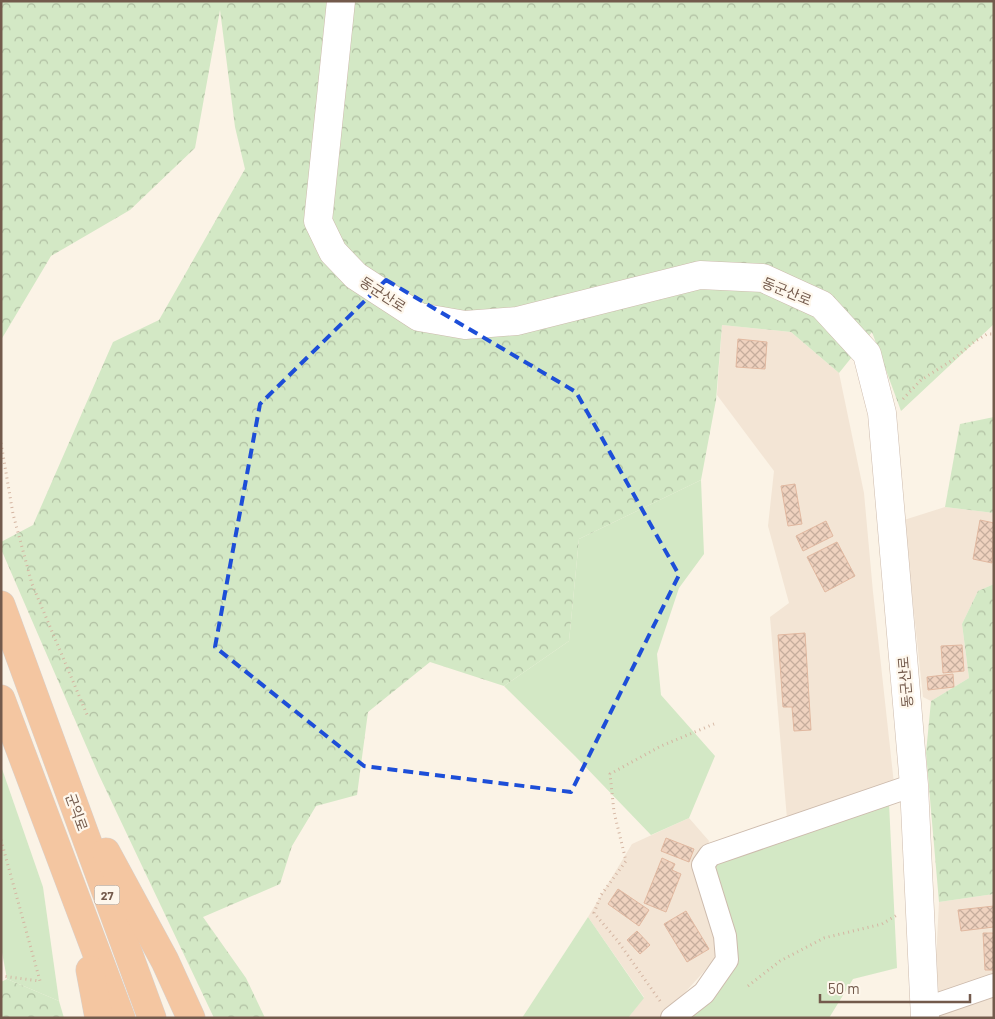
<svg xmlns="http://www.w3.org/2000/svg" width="995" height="1019" viewBox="0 0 995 1019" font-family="Barlow,'Noto Sans KR',sans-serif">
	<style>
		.residential { fill: #f3e5d5 }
		.green { fill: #d3e8c5 }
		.forest { fill: url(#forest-crowns) }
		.building { fill: url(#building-cross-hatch); stroke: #e1b8a0 }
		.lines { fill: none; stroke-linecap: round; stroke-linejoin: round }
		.minor-casing { stroke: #cdbbad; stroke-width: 24 }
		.tertiary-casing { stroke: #cdbbad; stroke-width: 29 }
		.trunk-casing { stroke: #d8d1cd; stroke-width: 29 }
		.path { stroke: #d4b5a2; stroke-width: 3; stroke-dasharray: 1 4; stroke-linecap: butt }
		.minor { stroke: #fff; stroke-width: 22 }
		.tertiary { stroke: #fff; stroke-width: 28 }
		.trunk { stroke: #f4c6a1; stroke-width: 28 }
		.marked { fill: none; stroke: #1d4ed8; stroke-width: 4; stroke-dasharray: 10 6; stroke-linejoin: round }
		.labels { text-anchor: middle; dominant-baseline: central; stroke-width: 4.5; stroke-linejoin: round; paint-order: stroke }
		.shield { fill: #fef7ec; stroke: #9d897c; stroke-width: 1 }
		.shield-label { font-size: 12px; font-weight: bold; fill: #735a4c }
		.street-label { font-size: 14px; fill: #735a4c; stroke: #fef7ec }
	</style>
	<defs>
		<pattern id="forest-crowns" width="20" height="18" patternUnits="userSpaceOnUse" patternTransform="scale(1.25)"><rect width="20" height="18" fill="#d3e8c5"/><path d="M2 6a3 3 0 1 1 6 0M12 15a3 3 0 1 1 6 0" fill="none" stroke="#b0bfa2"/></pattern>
		<pattern id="building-cross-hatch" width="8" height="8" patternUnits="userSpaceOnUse" patternTransform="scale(1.25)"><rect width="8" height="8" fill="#efd2bf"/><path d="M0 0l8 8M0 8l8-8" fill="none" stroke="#c6ad9d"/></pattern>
	</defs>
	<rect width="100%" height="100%" fill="#fbf3e6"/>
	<g class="residential">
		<path d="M 722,325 L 791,332 L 839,373 L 864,493 L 873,592 L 894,784 L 787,819 L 770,617 L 789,603 L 768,526 L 774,471 L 717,395 Z"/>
		<path d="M 945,507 L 994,513 L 994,584 L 978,591 L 962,624 L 969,678 L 931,701 L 923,697 L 904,520 Z"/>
		<path d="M 689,818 L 709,841 L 699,884 L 719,955 L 679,999 L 671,1018 L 628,1018 L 644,997 L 588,917 L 632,844 Z"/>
		<path d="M 994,894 L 994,1018 L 935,1018 L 935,979 L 939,902 Z"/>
	</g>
	<g class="green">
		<path d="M 701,480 L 704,554 L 679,588 L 657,654 L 661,695 L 715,756 L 689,818 L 651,835 L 575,756 L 504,686 L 569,641 L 579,539 Z"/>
		<path d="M 1,766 L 43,887 L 59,1001 L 7,979 L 1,947 Z"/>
		<path d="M 889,803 L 897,968 L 853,979 L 829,1018 L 689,1018 L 736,961 L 713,863 Z"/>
		<path d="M 588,917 L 644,998 L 628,1018 L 522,1018 Z"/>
	</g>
	<g class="forest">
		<path d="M 1,1 L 994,1 L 994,324 L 901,411 L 872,332 L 839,373 L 791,332 L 722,325 L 716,400 L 701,480 L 579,539 L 569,641 L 504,686 L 430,662 L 368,712 L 357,795 L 316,806 L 292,846 L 280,884 L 203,917 L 246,978 L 265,1018 L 214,1018 L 98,773 L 1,549 L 1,542 L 33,525 L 113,342 L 159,320 L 245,169 L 235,127 L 220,10 L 195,148 L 130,210 L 51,256 L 1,340 Z"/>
		<path d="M 994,417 L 994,513 L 945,507 L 960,424 Z"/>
		<path d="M 994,584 L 994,894 L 939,902 L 926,753 L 931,701 L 969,678 L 962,624 L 978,591 Z"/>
		<path d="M 7,979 L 59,1001 L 64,1018 L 1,1018 L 1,982 Z"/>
	</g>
	<g class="building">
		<path d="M 738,339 L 767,342 L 765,369 L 736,367 Z"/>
		<path d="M 795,484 L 802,524 L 788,526 L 781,486 Z"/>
		<path d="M 980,520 L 994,523 L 992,563 L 973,559 Z"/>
		<path d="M 826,521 L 833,536 L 803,551 L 796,536 Z"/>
		<path d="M 837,542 L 855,576 L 825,592 L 807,557 Z"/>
		<path d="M 805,633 L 811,730 L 794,731 L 792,707 L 783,707 L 778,635 Z"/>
		<path d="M 962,645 L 964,671 L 943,673 L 941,646 Z"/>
		<path d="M 953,674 L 954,687 L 928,690 L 927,677 Z"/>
		<path d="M 666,838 L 694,849 L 689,862 L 661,851 Z"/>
		<path d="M 662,858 L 675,864 L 672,870 L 681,874 L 666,912 L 644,903 Z"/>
		<path d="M 618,889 L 649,910 L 639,926 L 608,904 Z"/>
		<path d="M 994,906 L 994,927 L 961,931 L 958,910 Z"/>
		<path d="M 686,911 L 709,949 L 687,962 L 664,924 Z"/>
		<path d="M 637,931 L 650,945 L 640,954 L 627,940 Z"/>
		<path d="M 983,933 L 994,933 L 994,970 L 985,970 Z"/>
	</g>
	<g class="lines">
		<defs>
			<g id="minor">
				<path d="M 924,1009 L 994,985"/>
				<path d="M 672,1018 L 704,993 L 727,960 L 725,936 L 703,865 L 710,855 L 914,785"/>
			</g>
			<path id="tertiary" d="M 341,1 L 318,221 L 333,252 L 356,276 L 419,317 L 465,325 L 517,321 L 700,275 L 763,278 L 822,305 L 867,354 L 882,413 L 914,785 L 925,1018"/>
			<g id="trunk">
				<path d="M 1,605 L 152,1018"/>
				<path d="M 1,699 L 121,1018"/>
				<path d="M 106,852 L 165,961 L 191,1018"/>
				<path d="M 90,970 L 99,1018"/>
			</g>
		</defs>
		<use href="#minor" class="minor-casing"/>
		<use href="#tertiary" class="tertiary-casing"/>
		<use href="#trunk" class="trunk-casing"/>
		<g class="path">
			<path d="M 903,399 L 921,380 L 951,361 L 974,342 L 987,334 L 994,334"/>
			<path d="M 1,443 L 13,514 L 32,584 L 88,717"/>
			<path d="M 1,840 L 40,981 L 1,976"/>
			<path d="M 748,986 L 780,961 L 824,938 L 882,924 L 897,915"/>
			<path d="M 660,1001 L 617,940 L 594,913 L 601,895 L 626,861 L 614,812 L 610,774 L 661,746 L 714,724"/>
		</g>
		<use href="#minor" class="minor"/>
		<use href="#tertiary" class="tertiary"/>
		<use href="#trunk" class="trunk"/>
	</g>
	<path class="marked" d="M 386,280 L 576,392 L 679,575 L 571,792 L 364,766 L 215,647 L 260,404 Z"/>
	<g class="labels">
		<rect class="shield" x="94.5" y="885.5" width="25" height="19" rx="4"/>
		<g class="shield-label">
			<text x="107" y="895">27</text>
		</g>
		<g class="street-label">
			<text transform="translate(787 291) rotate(22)">동군산로</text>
			<text transform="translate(383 294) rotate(33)">동군산로</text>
			<text transform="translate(905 682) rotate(-95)">동군산로</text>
			<text transform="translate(77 812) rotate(70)">군익로</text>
		</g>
	</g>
	<rect width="995" height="1019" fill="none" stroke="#735a4c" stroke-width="5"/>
	<path d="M820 994v8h150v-8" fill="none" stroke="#735a4c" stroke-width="2.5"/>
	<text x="828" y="994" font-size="15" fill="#735a4c" stroke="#fef7ec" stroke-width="4" paint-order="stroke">50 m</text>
</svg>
